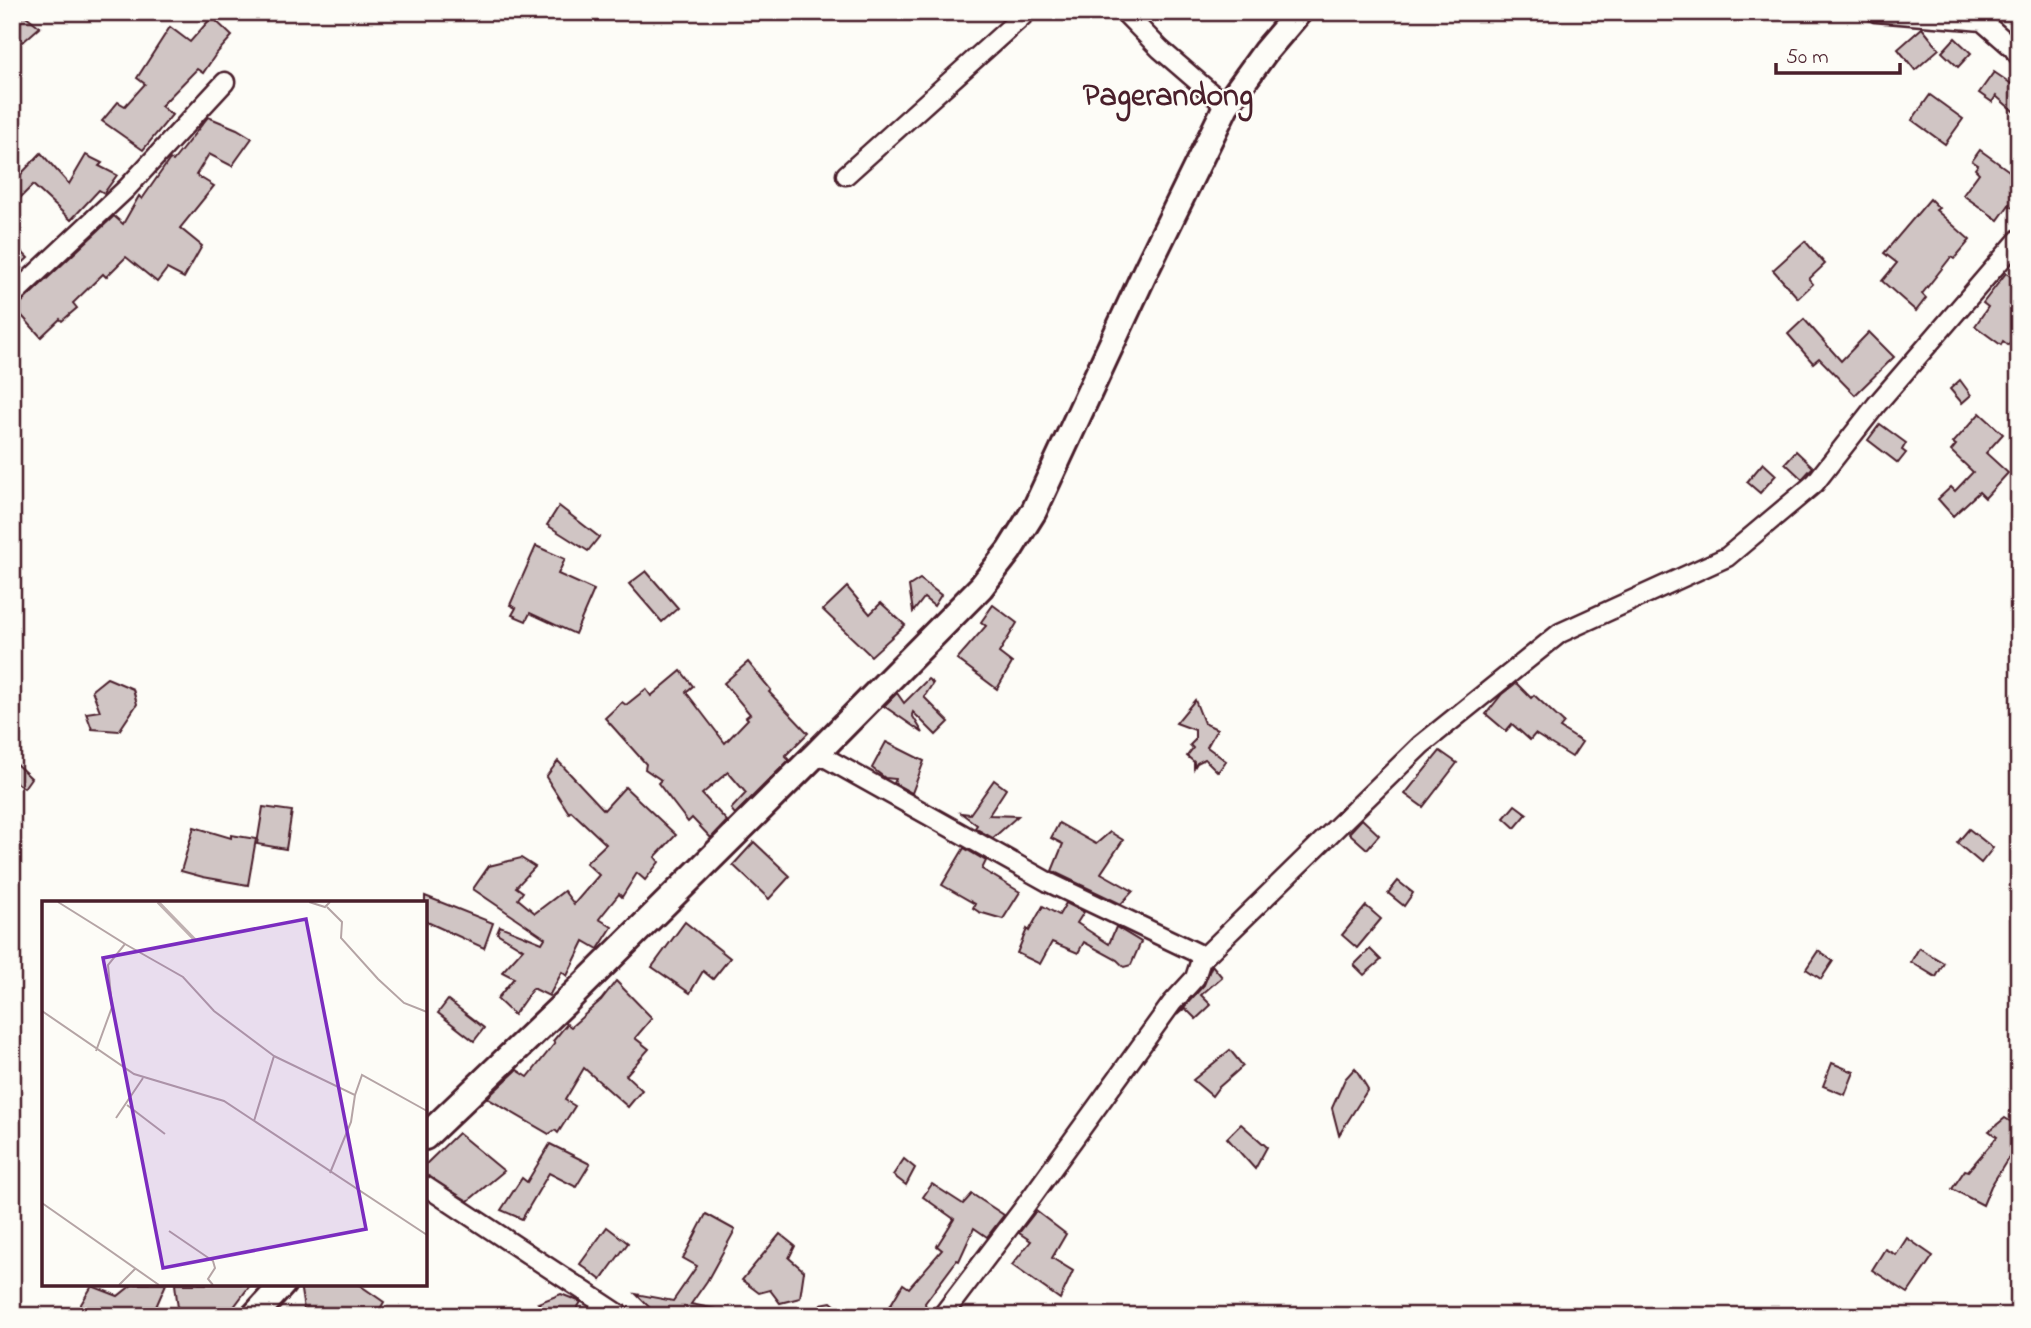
<svg xmlns="http://www.w3.org/2000/svg" width="2031" height="1328" viewBox="0 0 2031 1328" font-family="'Indie Flower',sans-serif">
	<style>
		.building { fill: #d0c5c4; stroke: #4a1f2b; stroke-width: 2 }
		.lines { fill: none; stroke-linecap: round; stroke-linejoin: round }
		.street-casing { stroke: #4a1f2b; stroke-width: 23 }
		.secondary-casing { stroke: #4a1f2b; stroke-width: 30 }
		.street { stroke: #fdfcf7; stroke-width: 18 }
		.secondary { stroke: #fdfcf7; stroke-width: 24 }
		.labels { text-anchor: middle; dominant-baseline: central; stroke-width: 5; stroke-linejoin: round; paint-order: stroke }
		.quarter-label { font-size: 32px; font-weight: bold; fill: #4a1f2b; stroke: #fdfcf7 }
		.inset-river { fill: none; stroke: #c0b1b1; stroke-width: 3.5 }
		.inset-road { fill: none; stroke: #b5a4a5; stroke-width: 2 }
		.view { fill: #7b2cbf; fill-opacity: 0.15; stroke: #7b2cbf; stroke-width: 3.5 }
		.inset-edge { fill: none; stroke: #4a1f2b; stroke-width: 3.5 }
	</style>
	<rect width="100%" height="100%" fill="#fdfcf7"/>
	<filter id="ink" filterUnits="userSpaceOnUse"><feTurbulence type="fractalNoise" baseFrequency=".0143" numOctaves="2"/><feDisplacementMap in="SourceGraphic" scale="14" xChannelSelector="R" yChannelSelector="G"/><feConvolveMatrix kernelMatrix="1 2 1 2 8 2 1 2 1" color-interpolation-filters="sRGB"/></filter>
	<g filter="url(#ink)">
		<g class="building">
			<path d="M 12,12 L 21,12 L 40,27 L 23,42 L 12,33 Z"/>
			<path d="M 212,17 L 232,36 L 216,54 L 203,73 L 197,69 L 161,106 L 172,115 L 143,150 L 102,121 L 118,102 L 125,106 L 145,84 L 137,78 L 170,27 L 190,42 Z"/>
			<path d="M 1922,28 L 1939,49 L 1915,70 L 1898,49 Z"/>
			<path d="M 1955,38 L 1971,53 L 1958,67 L 1942,52 Z"/>
			<path d="M 1994,72 L 2019,89 L 2019,116 L 1996,96 L 1992,102 L 1979,93 Z"/>
			<path d="M 1930,95 L 1963,119 L 1945,144 L 1912,120 Z"/>
			<path d="M 208,117 L 237,129 L 252,138 L 232,166 L 209,154 L 196,175 L 214,186 L 180,228 L 202,246 L 184,278 L 167,269 L 157,282 L 126,257 L 106,277 L 103,274 L 73,303 L 77,308 L 62,321 L 60,319 L 41,337 L 14,307 L 20,304 L 114,216 L 123,224 L 139,196 L 142,199 L 170,159 L 173,161 Z"/>
			<path d="M 1980,150 L 2019,178 L 2019,212 L 2009,205 L 1998,220 L 1963,195 L 1979,173 L 1975,169 L 1978,165 L 1972,161 Z"/>
			<path d="M 41,153 L 69,184 L 86,155 L 102,163 L 99,166 L 117,175 L 104,193 L 99,190 L 71,220 L 33,185 L 12,206 L 12,166 L 21,174 Z"/>
			<path d="M 1930,199 L 1939,208 L 1936,210 L 1970,240 L 1954,259 L 1951,257 L 1922,294 L 1926,298 L 1916,311 L 1882,281 L 1897,263 L 1884,253 Z"/>
			<path d="M 1805,241 L 1825,264 L 1809,279 L 1813,284 L 1798,298 L 1773,270 Z"/>
			<path d="M 12,242 L 28,258 L 12,273 Z"/>
			<path d="M 2006,273 L 2019,282 L 2019,330 L 2008,345 L 2003,341 L 2001,345 L 1975,326 L 1988,307 L 1983,303 Z"/>
			<path d="M 1804,319 L 1841,361 L 1869,332 L 1894,357 L 1855,395 L 1819,358 L 1813,363 L 1788,334 Z"/>
			<path d="M 1960,380 L 1971,395 L 1962,403 L 1950,389 Z"/>
			<path d="M 1980,413 L 2003,434 L 1986,453 L 2008,473 L 1985,498 L 1979,492 L 1953,516 L 1938,499 L 1951,487 L 1955,491 L 1973,472 L 1951,451 L 1956,445 L 1953,443 Z"/>
			<path d="M 1880,424 L 1906,443 L 1902,450 L 1906,453 L 1898,463 L 1868,440 Z"/>
			<path d="M 1796,451 L 1813,467 L 1802,479 L 1785,463 Z"/>
			<path d="M 1763,463 L 1776,475 L 1760,493 L 1747,482 Z"/>
			<path d="M 559,506 L 599,537 L 588,551 L 547,525 Z"/>
			<path d="M 536,546 L 565,559 L 558,574 L 594,590 L 575,634 L 530,613 L 526,621 L 512,615 L 516,608 L 510,605 Z"/>
			<path d="M 646,571 L 678,608 L 662,622 L 629,584 Z"/>
			<path d="M 920,579 L 941,595 L 934,606 L 924,598 L 913,612 L 909,586 Z"/>
			<path d="M 847,587 L 870,614 L 881,603 L 905,625 L 871,656 L 823,610 Z"/>
			<path d="M 993,605 L 1017,623 L 999,653 L 1012,663 L 997,689 L 957,659 L 986,626 L 981,622 Z"/>
			<path d="M 748,662 L 771,690 L 769,692 L 808,733 L 785,756 L 789,760 L 735,814 L 731,809 L 746,793 L 728,772 L 702,794 L 727,821 L 711,838 L 692,818 L 688,822 L 658,783 L 661,780 L 645,769 L 646,764 L 605,718 L 622,702 L 626,705 L 646,689 L 651,696 L 681,671 L 693,686 L 686,692 L 725,743 L 748,719 L 746,717 L 750,714 L 724,683 Z"/>
			<path d="M 107,678 L 133,689 L 137,704 L 119,731 L 92,729 L 86,713 L 100,711 L 92,690 Z"/>
			<path d="M 928,679 L 933,683 L 924,697 L 949,722 L 936,735 L 913,712 L 912,715 L 923,733 L 884,706 L 897,693 L 904,703 Z"/>
			<path d="M 1516,683 L 1531,698 L 1534,695 L 1564,723 L 1560,728 L 1582,742 L 1572,757 L 1535,734 L 1530,740 L 1512,724 L 1506,731 L 1486,714 L 1502,694 Z"/>
			<path d="M 1195,700 L 1204,723 L 1217,729 L 1207,747 L 1226,761 L 1218,772 L 1205,759 L 1197,763 L 1194,768 L 1194,762 L 1187,756 L 1193,748 L 1190,745 L 1195,740 L 1195,730 L 1176,723 Z"/>
			<path d="M 886,742 L 924,761 L 912,793 L 894,783 L 896,779 L 885,778 L 872,768 Z"/>
			<path d="M 1440,751 L 1457,763 L 1423,807 L 1405,794 Z"/>
			<path d="M 12,760 L 31,778 L 24,788 L 12,780 Z"/>
			<path d="M 558,761 L 604,810 L 625,787 L 676,835 L 655,857 L 659,862 L 645,880 L 637,873 L 622,897 L 619,894 L 599,919 L 612,927 L 598,949 L 584,941 L 567,976 L 562,972 L 549,996 L 533,988 L 514,1015 L 497,999 L 514,978 L 502,972 L 523,949 L 497,933 L 500,926 L 542,943 L 545,938 L 473,889 L 489,866 L 521,858 L 535,867 L 516,887 L 523,892 L 518,899 L 535,913 L 564,891 L 574,904 L 599,875 L 586,863 L 606,844 L 571,811 L 569,813 L 546,777 Z"/>
			<path d="M 994,780 L 1006,789 L 989,815 L 1018,816 L 993,838 L 975,828 L 977,825 L 961,813 L 970,814 Z"/>
			<path d="M 1515,805 L 1527,814 L 1515,828 L 1504,818 Z"/>
			<path d="M 263,807 L 292,811 L 286,849 L 257,844 Z"/>
			<path d="M 1362,819 L 1379,835 L 1367,849 L 1349,833 Z"/>
			<path d="M 1059,823 L 1096,844 L 1110,832 L 1123,840 L 1101,873 L 1133,891 L 1121,904 L 1052,871 L 1063,844 L 1051,838 Z"/>
			<path d="M 194,827 L 231,838 L 231,835 L 256,839 L 248,885 L 203,877 L 181,871 Z"/>
			<path d="M 1969,829 L 1993,848 L 1981,863 L 1957,843 Z"/>
			<path d="M 754,842 L 790,876 L 769,899 L 733,865 Z"/>
			<path d="M 964,848 L 986,861 L 982,869 L 1020,892 L 1003,919 L 979,912 L 973,908 L 975,904 L 942,885 Z"/>
			<path d="M 1398,881 L 1413,893 L 1404,906 L 1388,893 Z"/>
			<path d="M 425,896 L 493,923 L 484,948 L 425,921 Z"/>
			<path d="M 1066,903 L 1084,912 L 1077,923 L 1109,944 L 1116,927 L 1141,942 L 1131,965 L 1124,967 L 1117,960 L 1084,942 L 1078,953 L 1052,942 L 1040,964 L 1017,953 L 1027,929 L 1029,931 L 1043,906 L 1059,915 Z"/>
			<path d="M 1366,906 L 1381,919 L 1357,948 L 1342,935 Z"/>
			<path d="M 685,922 L 730,958 L 713,979 L 703,971 L 690,993 L 652,967 Z"/>
			<path d="M 1919,948 L 1944,963 L 1936,977 L 1911,962 Z"/>
			<path d="M 1370,949 L 1381,960 L 1364,975 L 1354,965 Z"/>
			<path d="M 1818,951 L 1833,961 L 1821,979 L 1806,969 Z"/>
			<path d="M 1212,965 L 1222,977 L 1201,995 L 1211,1005 L 1196,1019 L 1185,1008 L 1177,1015 L 1204,985 Z"/>
			<path d="M 616,981 L 652,1018 L 635,1038 L 649,1049 L 626,1075 L 642,1090 L 628,1107 L 584,1068 L 565,1100 L 575,1106 L 558,1133 L 555,1130 L 549,1134 L 487,1098 L 517,1070 L 528,1077 L 555,1043 L 553,1041 L 567,1024 L 571,1027 L 601,1000 Z"/>
			<path d="M 448,1000 L 484,1028 L 474,1041 L 438,1013 Z"/>
			<path d="M 1230,1050 L 1243,1066 L 1218,1088 L 1212,1096 L 1193,1080 Z"/>
			<path d="M 1832,1063 L 1854,1072 L 1845,1095 L 1823,1086 Z"/>
			<path d="M 1355,1068 L 1368,1089 L 1339,1135 L 1332,1108 L 1345,1079 Z"/>
			<path d="M 2005,1118 L 2019,1127 L 2019,1141 L 1991,1186 L 1983,1205 L 1952,1189 L 1965,1170 L 1968,1171 L 1997,1137 L 1989,1131 Z"/>
			<path d="M 1241,1124 L 1267,1147 L 1255,1169 L 1227,1138 Z"/>
			<path d="M 458,1133 L 504,1171 L 468,1201 L 425,1175 L 425,1165 Z"/>
			<path d="M 550,1144 L 590,1164 L 576,1187 L 549,1173 L 522,1219 L 501,1210 L 522,1178 L 527,1182 Z"/>
			<path d="M 904,1159 L 915,1168 L 906,1185 L 893,1175 Z"/>
			<path d="M 932,1184 L 963,1204 L 972,1194 L 1004,1215 L 987,1237 L 974,1228 L 959,1261 L 957,1260 L 925,1303 L 926,1308 L 913,1316 L 884,1316 L 903,1284 L 909,1288 L 942,1250 L 937,1246 L 954,1219 L 923,1197 Z"/>
			<path d="M 1036,1211 L 1066,1234 L 1052,1258 L 1073,1271 L 1060,1299 L 1012,1265 L 1031,1241 L 1019,1233 Z"/>
			<path d="M 706,1214 L 735,1230 L 707,1281 L 691,1304 L 716,1309 L 716,1316 L 658,1316 L 636,1294 L 673,1301 L 697,1266 L 683,1258 Z"/>
			<path d="M 607,1227 L 628,1243 L 601,1280 L 580,1264 Z"/>
			<path d="M 780,1234 L 795,1246 L 789,1258 L 804,1271 L 800,1298 L 780,1303 L 770,1290 L 759,1293 L 742,1280 Z"/>
			<path d="M 1907,1238 L 1933,1256 L 1908,1293 L 1872,1270 L 1885,1249 L 1896,1255 Z"/>
			<path d="M 133,1284 L 166,1284 L 152,1316 L 85,1316 L 78,1309 L 92,1286 L 118,1296 Z"/>
			<path d="M 175,1284 L 251,1284 L 227,1316 L 179,1316 Z"/>
			<path d="M 300,1284 L 358,1284 L 384,1302 L 376,1316 L 305,1316 Z"/>
			<path d="M 561,1294 L 581,1302 L 572,1316 L 554,1316 L 538,1303 Z"/>
			<path d="M 831,1302 L 848,1316 L 816,1316 L 821,1304 Z"/>
		</g>
		<g class="lines">
			<defs>
				<g id="street">
					<path d="M 1124,12 L 1160,49 L 1226,106"/>
					<path d="M 1876,12 L 1982,21 L 2013,48 L 2019,56"/>
					<path d="M 846,175 L 1027,12"/>
					<path d="M 12,296 L 127,188 L 225,82"/>
					<path d="M 817,753 L 1048,882 L 1197,953 L 1201,960 L 1195,978 L 1172,1003 L 1023,1209 L 942,1316"/>
					<path d="M 1201,960 L 1421,745 L 1560,633 L 1727,557 L 1815,483 L 1877,404 L 2019,239"/>
					<path d="M 425,1186 L 622,1316"/>
				</g>
				<g id="secondary">
					<path d="M 425,1137 L 565,1003 L 817,753 L 981,587 L 1009,551 L 1034,511 L 1146,270 L 1226,106 L 1265,52 L 1299,12"/>
					<path d="M 254,1316 L 283,1284"/>
				</g>
			</defs>
			<use href="#street" class="street-casing"/>
			<use href="#secondary" class="secondary-casing"/>
			<use href="#street" class="street"/>
			<use href="#secondary" class="secondary"/>
		</g>
	</g>
	<g class="labels">
		<g class="quarter-label">
			<text x="1168" y="97">Pagerandong</text>
		</g>
	</g>
	<g transform="translate(42 901)">
		<rect width="385" height="385" fill="#fdfcf7"/>
		<path class="inset-river" d="M 116,1 L 154,40"/>
		<path class="inset-road" d="M 16,1 L 83,43 L 66,64 L 70,106 L 54,150M 267,1 L 283,6 L 288,1M 285,6 L 300,21 L 299,37 L 336,78 L 362,102 L 385,111M 83,43 L 141,76 L 172,110 L 232,155M 0,110 L 92,173 L 182,200 L 385,334M 313,194 L 320,174 L 385,210M 85,204 L 123,233M 74,217 L 101,177M 212,220 L 232,155 L 313,194 L 309,221 L 288,272M 0,302 L 117,384M 127,330 L 171,360 L 173,367 L 166,378 L 171,384M 77,384 L 93,368"/>
		<path class="view" d="M 264,18 L 324,328 L 121,367 L 61,57 Z"/>
		<rect width="385" height="385" class="inset-edge"/>
	</g>
	<rect width="2031" height="1328" fill="none" stroke="#fdfcf7" stroke-width="42"/>
	<rect x="21" y="21" width="1989" height="1286" fill="none" stroke="#4a1f2b" stroke-width="2.5" filter="url(#ink)"/>
	<path d="M1776 63v10h124v-10" fill="none" stroke="#4a1f2b" stroke-width="3.5"/>
	<text x="1786" y="63" font-size="21" fill="#4a1f2b" stroke="#fdfcf7" stroke-width="5" paint-order="stroke">50 m</text>
</svg>
